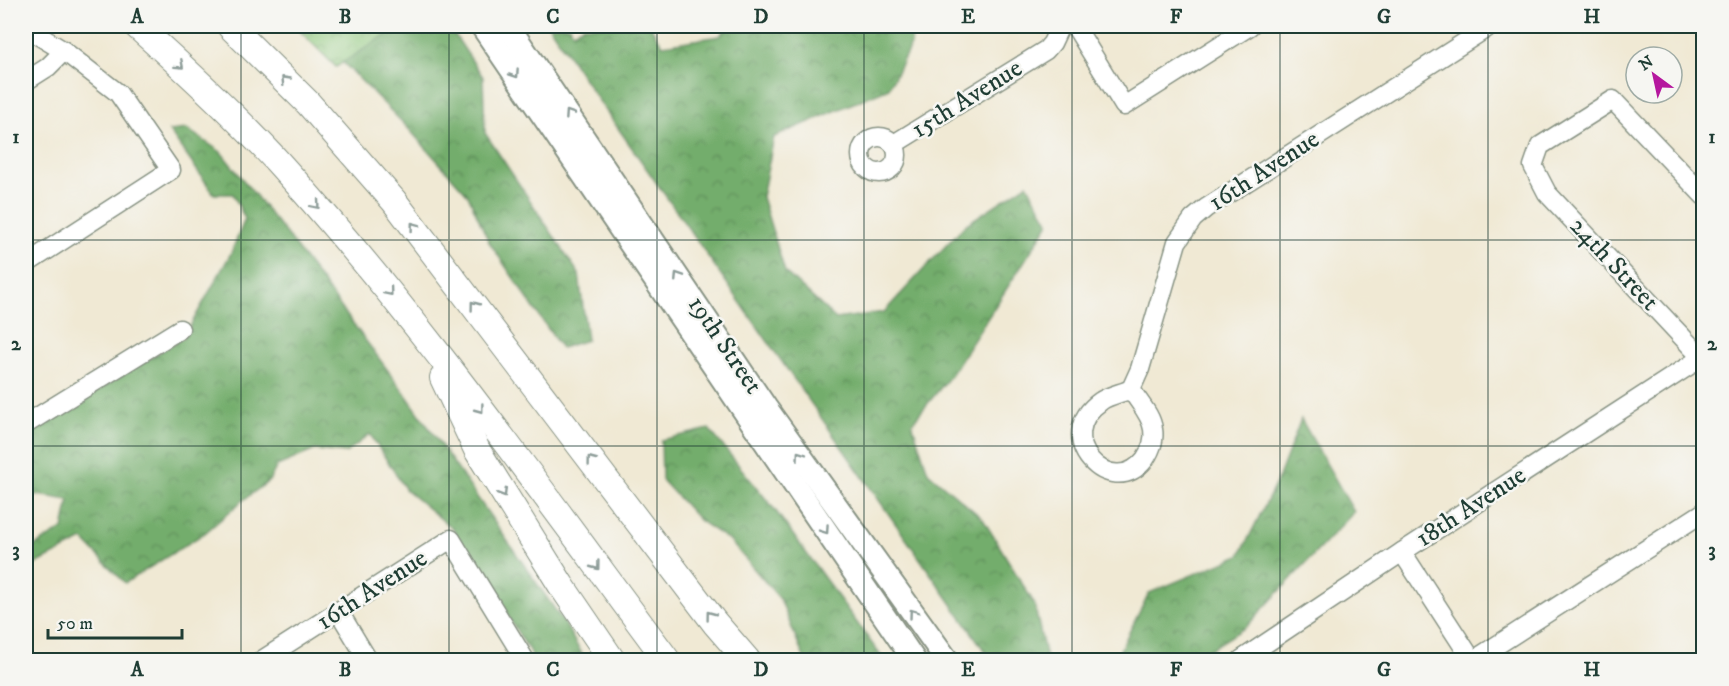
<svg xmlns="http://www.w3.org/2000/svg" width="1729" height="686" viewBox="0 0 1729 686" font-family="'IM FELL DW Pica',serif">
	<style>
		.forest { fill: url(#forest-crowns); stroke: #497550; stroke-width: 1.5 }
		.park { fill: url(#park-crowns); stroke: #578358; stroke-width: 1.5 }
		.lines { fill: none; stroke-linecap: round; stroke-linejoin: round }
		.minor-casing { stroke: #889384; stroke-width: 21 }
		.major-casing { stroke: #889384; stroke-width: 26 }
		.highway-casing { stroke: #889384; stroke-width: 28 }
		.minor { stroke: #fff; stroke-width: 18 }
		.major { stroke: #fff; stroke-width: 22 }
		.highway { stroke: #fff; stroke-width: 26 }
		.oneway { stroke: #8f9e9a }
		.grid { fill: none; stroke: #1f3d34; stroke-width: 1.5; stroke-opacity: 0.55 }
		.labels { text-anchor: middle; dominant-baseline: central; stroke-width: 5; stroke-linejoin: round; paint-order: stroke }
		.street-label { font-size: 26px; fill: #1f3d34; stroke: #f6f6f2 }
		.neatline { fill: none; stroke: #1f3d34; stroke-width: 2 }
		.grid-label { font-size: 20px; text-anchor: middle; font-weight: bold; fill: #1f3d34 }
	</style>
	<defs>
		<pattern id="forest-crowns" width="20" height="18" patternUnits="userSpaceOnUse" patternTransform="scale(1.5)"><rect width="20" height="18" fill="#73ad6c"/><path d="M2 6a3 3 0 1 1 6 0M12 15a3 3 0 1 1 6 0" fill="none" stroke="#5e8e5a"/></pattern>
		<pattern id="park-crowns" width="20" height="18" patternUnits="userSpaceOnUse" patternTransform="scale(1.5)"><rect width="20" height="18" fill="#8fc97d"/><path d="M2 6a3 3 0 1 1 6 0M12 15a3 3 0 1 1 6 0" fill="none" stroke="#74a467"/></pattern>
	</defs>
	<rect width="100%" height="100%" fill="#f6f6f2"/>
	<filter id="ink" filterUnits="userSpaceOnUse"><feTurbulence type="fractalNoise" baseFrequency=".0167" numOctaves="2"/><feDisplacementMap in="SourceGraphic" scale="12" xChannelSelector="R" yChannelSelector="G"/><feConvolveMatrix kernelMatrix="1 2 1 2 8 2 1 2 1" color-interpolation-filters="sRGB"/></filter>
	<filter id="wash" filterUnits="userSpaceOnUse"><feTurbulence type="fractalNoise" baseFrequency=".008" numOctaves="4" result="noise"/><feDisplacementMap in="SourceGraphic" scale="24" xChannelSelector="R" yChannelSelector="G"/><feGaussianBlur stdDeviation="1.35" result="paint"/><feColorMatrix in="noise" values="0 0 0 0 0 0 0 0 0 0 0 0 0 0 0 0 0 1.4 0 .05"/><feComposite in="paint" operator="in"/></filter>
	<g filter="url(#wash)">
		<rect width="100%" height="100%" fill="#f0e9d4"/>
		<g class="forest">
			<path d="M 307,26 L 449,26 L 483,77 L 485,133 L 579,274 L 587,340 L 561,348 L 489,242 L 468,195 L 407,127 Z"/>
			<path d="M 549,26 L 569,26 L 573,32 L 583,26 L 650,26 L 663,45 L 720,36 L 728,26 L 913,26 L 911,44 L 889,88 L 774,137 L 762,197 L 785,272 L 836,319 L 884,312 L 965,225 L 1027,184 L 1049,223 L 951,375 L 912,423 L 928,472 L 983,519 L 1034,603 L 1046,658 L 1070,660 L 991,660 L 592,91 Z"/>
			<path d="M 187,129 L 221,152 L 287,235 L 407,396 L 565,624 L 585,660 L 535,660 L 453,529 L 406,490 L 370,434 L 346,453 L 315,450 L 277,466 L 269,481 L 242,501 L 205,533 L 125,583 L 83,540 L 26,569 L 26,551 L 63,529 L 69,500 L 31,494 L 26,497 L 26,435 L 184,337 L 231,253 L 245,219 L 233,194 L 214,194 L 169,131 Z"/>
			<path d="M 1301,419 L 1354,512 L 1246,627 L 1193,660 L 1115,660 L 1149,593 L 1240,555 L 1278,479 Z"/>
			<path d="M 709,429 L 775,510 L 884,660 L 805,660 L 780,599 L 729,540 L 700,521 L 662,480 L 661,440 Z"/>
		</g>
		<path class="park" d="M 295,26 L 400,26 L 336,67 Z"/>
	</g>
	<g filter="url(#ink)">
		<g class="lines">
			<defs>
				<g id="minor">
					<path d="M 1075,26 L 1124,106 L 1250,26"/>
					<path d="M 26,28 L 64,51 L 118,93 L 171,170 L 26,264"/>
					<path d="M 26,81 L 48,67 L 64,51"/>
					<circle cx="879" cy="155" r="18"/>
					<path d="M 894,144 L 1046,50 L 1052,43 L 1060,26"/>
					<path d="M 1702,358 L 1547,193 L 1533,166 L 1540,146 L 1613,100 L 1704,196"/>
					<path d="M 1131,389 L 1140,369 L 1177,242 L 1193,219 L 1206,208 L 1490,26"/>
					<path d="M 1131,389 C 1138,402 1151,414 1153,429 C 1155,440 1151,450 1145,459 C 1111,503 1049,437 1101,401 C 1107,396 1122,393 1131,389 Z"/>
					<path d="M 26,424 L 180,329"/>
					<path d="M 1402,552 L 1472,660"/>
					<path d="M 339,612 L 368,660"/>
					<path d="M 262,660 L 451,539 L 525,660"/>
					<path d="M 1241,660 L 1402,552 L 1704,356"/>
					<path d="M 1474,660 L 1704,512"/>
				</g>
				<g id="major">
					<path d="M 482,26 L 914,660"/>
					<path d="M 508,26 L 766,408 L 947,660"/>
				</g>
				<g id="highway">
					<path d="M 137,26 C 185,69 233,113 277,161 C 419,317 541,491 667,660"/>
					<path d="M 230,26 L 308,103 L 394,201 L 715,623 L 747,660"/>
					<path d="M 443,378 L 477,450 L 561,585 L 612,660"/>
				</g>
			</defs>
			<use href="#minor" class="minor-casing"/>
			<use href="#major" class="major-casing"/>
			<use href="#highway" class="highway-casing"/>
			<use href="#minor" class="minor"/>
			<use href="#major" class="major"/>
			<use href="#highway" class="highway"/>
		</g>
		<defs><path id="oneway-chevron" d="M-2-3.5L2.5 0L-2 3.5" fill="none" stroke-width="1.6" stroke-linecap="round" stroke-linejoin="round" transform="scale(1.5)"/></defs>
		<g class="oneway">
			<use href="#oneway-chevron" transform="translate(180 65) rotate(42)"/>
			<use href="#oneway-chevron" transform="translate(515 74) rotate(56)"/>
			<use href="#oneway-chevron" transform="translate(285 80) rotate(-134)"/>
			<use href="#oneway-chevron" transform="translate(569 114) rotate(-124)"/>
			<use href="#oneway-chevron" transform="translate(316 205) rotate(49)"/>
			<use href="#oneway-chevron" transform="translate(414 226) rotate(-127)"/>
			<use href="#oneway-chevron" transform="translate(678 276) rotate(-123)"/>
			<use href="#oneway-chevron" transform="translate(389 292) rotate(50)"/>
			<use href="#oneway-chevron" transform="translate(474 305) rotate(-127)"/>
			<use href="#oneway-chevron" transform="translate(480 409) rotate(53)"/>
			<use href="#oneway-chevron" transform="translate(800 455) rotate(-126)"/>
			<use href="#oneway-chevron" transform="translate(591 460) rotate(-127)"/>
			<use href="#oneway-chevron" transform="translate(503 493) rotate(58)"/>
			<use href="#oneway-chevron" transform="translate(825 530) rotate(55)"/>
			<use href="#oneway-chevron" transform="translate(596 566) rotate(53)"/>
			<use href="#oneway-chevron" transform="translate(913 613) rotate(-126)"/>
			<use href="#oneway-chevron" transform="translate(710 615) rotate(-127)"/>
		</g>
	</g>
	<path class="grid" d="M 241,26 L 241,660M 449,26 L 449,660M 657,26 L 657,660M 864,26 L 864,660M 1072,26 L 1072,660M 1280,26 L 1280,660M 1488,26 L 1488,660M 26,240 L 1704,240M 26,446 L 1704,446"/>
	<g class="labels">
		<g class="street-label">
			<text transform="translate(967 99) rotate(-32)">15th Avenue</text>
			<text transform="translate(1264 171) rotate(-33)">16th Avenue</text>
			<text transform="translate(1614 264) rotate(47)">24th Street</text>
			<text transform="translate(725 345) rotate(56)">19th Street</text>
			<text transform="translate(1471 507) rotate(-33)">18th Avenue</text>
			<text transform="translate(372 590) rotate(-33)">16th Avenue</text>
		</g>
	</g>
	<rect width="1729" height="686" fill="none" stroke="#f6f6f2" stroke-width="66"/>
	<g transform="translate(1654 75) rotate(327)"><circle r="28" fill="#f6f6f2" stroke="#a0aca6" stroke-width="1.5"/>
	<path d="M0-4.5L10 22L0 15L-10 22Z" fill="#b5179e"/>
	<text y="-9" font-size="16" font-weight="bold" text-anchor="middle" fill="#1f3d34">N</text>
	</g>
	<path d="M48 629v9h134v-9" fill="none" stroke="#1f3d34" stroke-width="3"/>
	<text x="57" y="629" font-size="18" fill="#1f3d34" stroke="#f6f6f2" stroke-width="4.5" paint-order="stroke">50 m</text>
	<rect x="33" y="33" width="1663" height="620" class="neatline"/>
	<g class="grid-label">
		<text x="137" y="23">A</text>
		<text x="345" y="23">B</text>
		<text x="553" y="23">C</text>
		<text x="761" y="23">D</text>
		<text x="968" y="23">E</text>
		<text x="1176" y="23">F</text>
		<text x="1384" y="23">G</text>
		<text x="1592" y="23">H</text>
		<text x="16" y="143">1</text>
		<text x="1712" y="143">1</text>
		<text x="16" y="350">2</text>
		<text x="1712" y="350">2</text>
		<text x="16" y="556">3</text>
		<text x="1712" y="556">3</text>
		<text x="137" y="676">A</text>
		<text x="345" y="676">B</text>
		<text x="553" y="676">C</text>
		<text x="761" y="676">D</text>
		<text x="968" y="676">E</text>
		<text x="1176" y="676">F</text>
		<text x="1384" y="676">G</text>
		<text x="1592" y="676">H</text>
	</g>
</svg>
